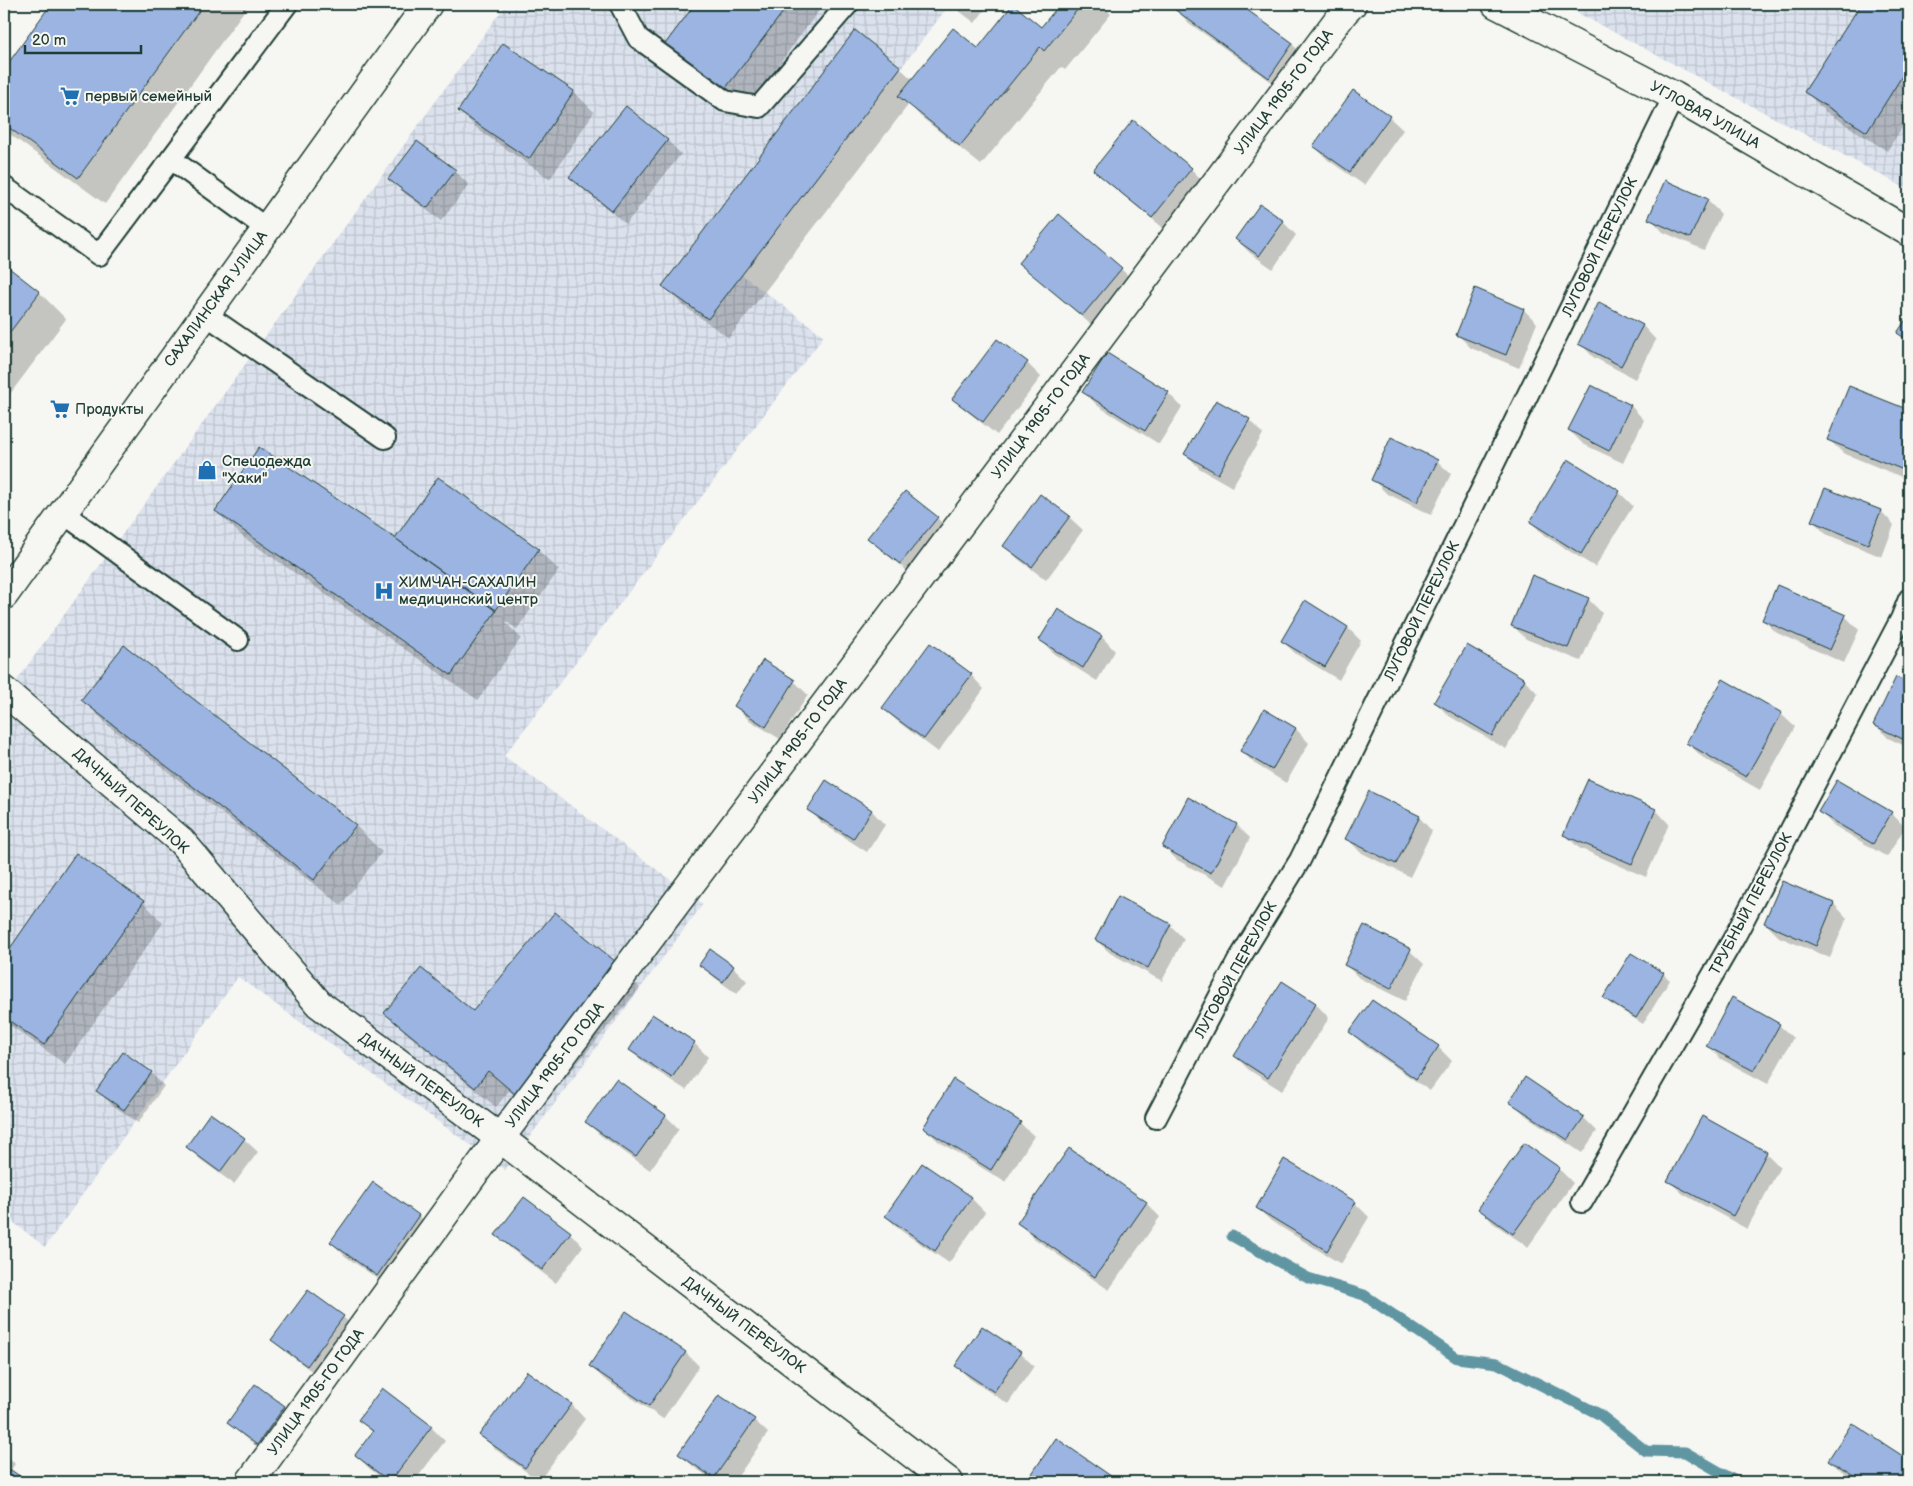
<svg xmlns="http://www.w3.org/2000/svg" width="1913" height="1486" viewBox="0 0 1913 1486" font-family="'Balsamiq Sans',sans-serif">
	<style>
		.industrial { fill: url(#industrial-grid) }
		.shadow { fill: #0003 }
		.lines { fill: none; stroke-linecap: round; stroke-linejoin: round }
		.stream { stroke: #6096a2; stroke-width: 11 }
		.building { fill: #9bb4e1; stroke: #1f3d34 }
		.service-casing { stroke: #1f3d34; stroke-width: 24 }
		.minor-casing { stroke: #1f3d34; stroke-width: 31 }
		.trunk-casing { stroke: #1f3d34; stroke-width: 31 }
		.service { stroke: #f6f6f2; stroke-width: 20 }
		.minor { stroke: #f6f6f2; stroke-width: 28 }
		.trunk { stroke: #f6f6f2; stroke-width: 28 }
		.labels { text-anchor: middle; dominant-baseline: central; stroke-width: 4; stroke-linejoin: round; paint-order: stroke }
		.street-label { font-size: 15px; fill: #1f3d34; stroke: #f6f6f2 }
		.poi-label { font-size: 15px; fill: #1f3d34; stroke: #f6f6f2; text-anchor: start }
	</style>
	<defs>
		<pattern id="industrial-grid" width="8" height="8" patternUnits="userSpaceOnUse" patternTransform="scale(1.25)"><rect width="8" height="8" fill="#dbe2ed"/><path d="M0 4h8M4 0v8" fill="none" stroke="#bcc3cc"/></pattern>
	</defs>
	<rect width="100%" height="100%" fill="#f6f6f2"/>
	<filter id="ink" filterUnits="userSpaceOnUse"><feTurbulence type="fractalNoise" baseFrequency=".02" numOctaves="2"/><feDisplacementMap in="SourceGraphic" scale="10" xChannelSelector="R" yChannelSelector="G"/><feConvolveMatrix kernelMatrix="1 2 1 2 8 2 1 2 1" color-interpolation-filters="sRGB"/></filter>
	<g filter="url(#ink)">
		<g class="industrial">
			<path d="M 506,4 L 950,4 L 742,275 L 824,336 L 504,756 L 703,904 L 505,1170 L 238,977 L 45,1247 L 4,1215 L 4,698 Z"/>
			<path d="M 1561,4 L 1909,4 L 1909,190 Z"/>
		</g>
		<g class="shadow">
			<path d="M 52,4 L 249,4 L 105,204 L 4,130 L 4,71 Z"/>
			<path d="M 697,4 L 824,4 L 746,108 L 687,64 L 667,44 Z"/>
			<path d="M 950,4 L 989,4 L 975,23 Z"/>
			<path d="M 1062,4 L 1101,4 L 1111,14 L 1065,70 L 1061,67 L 981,165 L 920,116 L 909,104 L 729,338 L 684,306 L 664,286 L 856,32 L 900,68 L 913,80 L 978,50 L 1042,29 Z"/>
			<path d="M 1180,4 L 1236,4 L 1292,44 L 1306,58 L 1283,90 L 1189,23 L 1176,9 Z"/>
			<path d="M 1531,4 L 1549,4 L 1542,13 Z"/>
			<path d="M 1862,4 L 1909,4 L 1909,117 L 1887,151 L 1826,112 L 1806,92 Z"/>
			<path d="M 504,45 L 574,92 L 594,112 L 550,179 L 480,131 L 459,111 Z"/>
			<path d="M 626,108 L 668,141 L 681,154 L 626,224 L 585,191 L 571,177 Z"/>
			<path d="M 1389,117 L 1403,130 L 1364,185 L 1328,160 L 1314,146 Z"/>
			<path d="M 1133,122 L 1191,169 L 1205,183 L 1167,231 L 1108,183 L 1094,170 Z"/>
			<path d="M 455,171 L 469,185 L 441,221 L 403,192 L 390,179 Z"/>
			<path d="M 1707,200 L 1721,214 L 1704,250 L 1663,232 L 1650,218 Z"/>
			<path d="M 1283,222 L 1296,235 L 1273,269 L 1250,253 L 1236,239 Z"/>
			<path d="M 1020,263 L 1121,269 L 1135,282 L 1096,329 Z"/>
			<path d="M 4,266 L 39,292 L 66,319 L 4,402 Z"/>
			<path d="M 1475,290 L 1524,310 L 1537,323 L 1519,368 L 1471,348 L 1457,334 Z"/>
			<path d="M 1600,304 L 1643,326 L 1656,340 L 1635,379 L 1593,357 L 1580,343 Z"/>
			<path d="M 1909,317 L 1909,344 L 1899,333 Z"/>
			<path d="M 998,341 L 1027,363 L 1041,377 L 997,435 L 968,412 L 954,399 Z"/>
			<path d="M 1591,386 L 1631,406 L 1644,420 L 1623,463 L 1583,444 L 1569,430 Z"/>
			<path d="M 1850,388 L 1909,412 L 1909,480 L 1843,453 L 1829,440 Z"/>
			<path d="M 1084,392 L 1168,393 L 1182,407 L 1159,444 L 1098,406 Z"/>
			<path d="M 1249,420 L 1263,434 L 1232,487 L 1199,468 L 1186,454 Z"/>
			<path d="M 1437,461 L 1451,474 L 1431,515 L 1386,493 L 1372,479 Z"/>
			<path d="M 438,479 L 538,550 L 559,570 L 517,629 L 507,622 L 506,623 L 521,638 L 478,700 L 243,537 L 216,511 L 395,539 Z"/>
			<path d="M 1826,489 L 1881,511 L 1894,525 L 1882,557 L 1826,534 L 1813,521 Z"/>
			<path d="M 1619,492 L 1633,506 L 1595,567 L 1545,536 L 1531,522 Z"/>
			<path d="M 1069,517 L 1083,530 L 1046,580 L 1018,559 L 1005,546 Z"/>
			<path d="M 937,518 L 951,531 L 915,577 L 883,552 L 869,538 Z"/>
			<path d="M 1588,599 L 1602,613 L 1581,661 L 1526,639 L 1513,626 Z"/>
			<path d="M 1305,602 L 1348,628 L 1361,641 L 1339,680 L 1296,654 L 1282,641 Z"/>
			<path d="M 1059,611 L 1102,637 L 1115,651 L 1097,681 L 1054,654 L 1041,640 Z"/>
			<path d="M 1845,616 L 1859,630 L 1844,663 L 1777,633 L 1763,620 Z"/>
			<path d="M 124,647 L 356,826 L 382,852 L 341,905 L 110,727 L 83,700 Z"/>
			<path d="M 1468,647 L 1525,680 L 1538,694 L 1506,749 L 1449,716 L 1435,702 Z"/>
			<path d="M 763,662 L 794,681 L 808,695 L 780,739 L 749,720 L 735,706 Z"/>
			<path d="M 971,675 L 984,689 L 938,752 L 897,721 L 883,708 Z"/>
			<path d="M 1896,678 L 1909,685 L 1909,748 L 1888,738 L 1875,724 Z"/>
			<path d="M 1264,711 L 1296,729 L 1309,743 L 1286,783 L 1255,764 L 1241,751 Z"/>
			<path d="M 1781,714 L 1795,727 L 1760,790 L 1702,757 L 1688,743 Z"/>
			<path d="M 1588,781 L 1656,810 L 1669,824 L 1646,877 L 1579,848 L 1565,835 Z"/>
			<path d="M 827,782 L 872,811 L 885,825 L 867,852 L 822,823 L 809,810 Z"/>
			<path d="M 1820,812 L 1891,813 L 1905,827 L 1887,857 L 1833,825 Z"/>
			<path d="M 1419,817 L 1432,831 L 1410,877 L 1360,852 L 1347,838 Z"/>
			<path d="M 1237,825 L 1250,838 L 1225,886 L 1177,860 L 1163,846 Z"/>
			<path d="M 76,855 L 143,902 L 163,923 L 65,1064 L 4,1021 L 4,959 Z"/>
			<path d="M 1834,904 L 1847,918 L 1830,958 L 1779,937 L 1765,923 Z"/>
			<path d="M 1170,925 L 1184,939 L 1162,981 L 1110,953 L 1096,940 Z"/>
			<path d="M 1365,927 L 1410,951 L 1424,964 L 1405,1001 L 1359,978 L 1345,964 Z"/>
			<path d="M 701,965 L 733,967 L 747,981 L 737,994 L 715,978 Z"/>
			<path d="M 620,967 L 640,988 L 536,1113 L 509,1091 L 496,1107 L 406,1033 L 386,1013 L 473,1013 Z"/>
			<path d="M 1663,974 L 1670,980 L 1643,1024 L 1611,1004 L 1604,998 Z"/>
			<path d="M 1282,983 L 1316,1004 L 1329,1018 L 1282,1091 L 1249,1070 L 1235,1056 Z"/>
			<path d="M 652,1015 L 694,1043 L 708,1057 L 686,1090 L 644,1063 L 630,1050 Z"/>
			<path d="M 1779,1025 L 1793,1038 L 1768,1084 L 1721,1059 L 1707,1045 Z"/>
			<path d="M 1351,1032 L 1438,1047 L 1452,1061 L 1430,1091 L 1365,1046 Z"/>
			<path d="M 151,1073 L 164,1086 L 138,1123 L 111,1104 L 98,1091 Z"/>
			<path d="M 1511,1101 L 1584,1118 L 1597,1131 L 1582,1153 L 1525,1115 Z"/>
			<path d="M 666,1116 L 679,1129 L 650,1170 L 600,1135 L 587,1122 Z"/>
			<path d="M 1703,1118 L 1766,1153 L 1780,1167 L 1747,1229 L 1683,1194 L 1669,1181 Z"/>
			<path d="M 1020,1123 L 1034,1136 L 1005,1182 L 938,1141 L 924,1127 Z"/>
			<path d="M 244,1139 L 258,1152 L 234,1184 L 201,1160 L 187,1146 Z"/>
			<path d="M 1524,1145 L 1559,1169 L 1573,1183 L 1528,1247 L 1493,1223 L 1480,1209 Z"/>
			<path d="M 1069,1150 L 1146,1203 L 1160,1217 L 1109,1290 L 1032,1237 L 1019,1223 Z"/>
			<path d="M 373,1184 L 419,1216 L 432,1230 L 391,1288 L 345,1256 L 331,1242 Z"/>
			<path d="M 971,1198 L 985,1212 L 949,1263 L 900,1230 L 886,1216 Z"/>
			<path d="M 1355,1203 L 1369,1217 L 1341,1264 L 1271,1221 L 1257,1208 Z"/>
			<path d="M 570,1233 L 583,1246 L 556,1283 L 511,1249 L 497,1235 Z"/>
			<path d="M 343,1317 L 357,1330 L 321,1378 L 287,1353 L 273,1340 Z"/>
			<path d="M 685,1352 L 699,1366 L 663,1419 L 604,1379 L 591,1366 Z"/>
			<path d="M 1020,1353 L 1034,1366 L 1008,1404 L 970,1379 L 956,1365 Z"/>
			<path d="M 527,1373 L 572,1405 L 585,1419 L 539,1481 L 495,1449 L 481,1435 Z"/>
			<path d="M 256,1385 L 285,1407 L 298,1420 L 271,1457 L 243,1436 L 229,1423 Z"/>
			<path d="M 382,1390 L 431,1427 L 445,1441 L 414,1482 L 388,1482 L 370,1469 L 356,1455 L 373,1433 L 360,1420 Z"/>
			<path d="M 754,1420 L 768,1433 L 734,1482 L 716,1482 L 694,1467 L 680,1454 Z"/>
			<path d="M 1853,1424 L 1909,1461 L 1909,1482 L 1857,1482 L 1843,1473 L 1830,1460 Z"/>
			<path d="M 1056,1440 L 1118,1482 L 1034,1482 L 1030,1478 Z"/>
			<path d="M 4,1452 L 15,1464 L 10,1471 L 26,1482 L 4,1482 Z"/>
		</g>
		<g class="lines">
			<path class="stream" d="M 1232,1236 L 1308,1278 L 1364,1295 L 1457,1358 L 1497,1363 L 1599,1414 L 1646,1451 L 1685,1452 L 1737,1482"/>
		</g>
		<g class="building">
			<path d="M 51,4 L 204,4 L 78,178 L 4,124 L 4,69 Z"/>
			<path d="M 695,4 L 789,4 L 725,89 L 665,44 Z"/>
			<path d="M 952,4 L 965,4 L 961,10 Z"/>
			<path d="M 1013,4 L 1041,27 L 1060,4 L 1082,4 L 1044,51 L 1040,47 L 960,146 L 898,96 L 953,28 L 978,48 Z"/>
			<path d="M 1178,4 L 1239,4 L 1293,43 L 1269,78 L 1174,9 Z"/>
			<path d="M 1861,4 L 1909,4 L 1909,65 L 1867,132 L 1804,92 Z"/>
			<path d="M 855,30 L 901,67 L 708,319 L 662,286 Z"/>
			<path d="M 503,43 L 574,91 L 529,159 L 458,111 Z"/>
			<path d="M 1353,90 L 1390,116 L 1350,172 L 1313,146 Z"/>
			<path d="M 626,106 L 668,140 L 612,211 L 569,177 Z"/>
			<path d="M 1133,120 L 1192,168 L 1152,218 L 1093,170 Z"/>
			<path d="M 417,141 L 456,170 L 427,208 L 388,179 Z"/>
			<path d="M 1665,180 L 1708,199 L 1690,238 L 1648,219 Z"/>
			<path d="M 1260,204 L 1284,221 L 1259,256 L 1235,239 Z"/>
			<path d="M 1059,214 L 1122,268 L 1082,316 L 1018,263 Z"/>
			<path d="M 4,264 L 40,292 L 4,340 Z"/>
			<path d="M 1475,288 L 1524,309 L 1506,355 L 1456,335 Z"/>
			<path d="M 1599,302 L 1643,325 L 1621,366 L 1578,344 Z"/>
			<path d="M 1909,315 L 1909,341 L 1897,333 Z"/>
			<path d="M 997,339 L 1028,362 L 983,422 L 952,399 Z"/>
			<path d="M 1107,353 L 1169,392 L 1145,431 L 1082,392 Z"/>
			<path d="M 1591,385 L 1631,405 L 1609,451 L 1568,430 Z"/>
			<path d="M 1849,386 L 1909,410 L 1909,472 L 1827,440 Z"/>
			<path d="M 1216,400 L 1250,419 L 1218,474 L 1184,454 Z"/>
			<path d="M 1391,437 L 1438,460 L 1417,502 L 1371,480 Z"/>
			<path d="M 259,447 L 395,538 L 496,611 L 451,675 L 215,511 Z"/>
			<path d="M 1568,459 L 1620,491 L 1581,554 L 1530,522 Z"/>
			<path d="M 438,477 L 539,549 L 496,610 L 395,538 Z"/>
			<path d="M 1825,488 L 1881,510 L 1868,544 L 1811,521 Z"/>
			<path d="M 905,491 L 938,517 L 900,564 L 867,538 Z"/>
			<path d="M 1040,494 L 1070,516 L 1032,567 L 1003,546 Z"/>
			<path d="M 1532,575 L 1589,598 L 1568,648 L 1511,626 Z"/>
			<path d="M 1777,585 L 1846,615 L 1830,650 L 1762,620 Z"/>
			<path d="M 1305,600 L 1348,627 L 1325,667 L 1281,641 Z"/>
			<path d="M 1058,609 L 1102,636 L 1083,668 L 1039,640 Z"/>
			<path d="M 930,643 L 972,674 L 924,739 L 882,708 Z"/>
			<path d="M 124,645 L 356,825 L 314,880 L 81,700 Z"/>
			<path d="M 1467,645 L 1525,679 L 1492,736 L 1434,702 Z"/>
			<path d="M 763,660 L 795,680 L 766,727 L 734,706 Z"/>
			<path d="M 1896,677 L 1909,683 L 1909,742 L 1873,725 Z"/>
			<path d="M 1723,679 L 1782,713 L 1746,777 L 1686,743 Z"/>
			<path d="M 1264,709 L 1296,728 L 1272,770 L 1240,751 Z"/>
			<path d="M 1588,779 L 1656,809 L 1632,864 L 1563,835 Z"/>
			<path d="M 826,780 L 872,810 L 853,839 L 807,810 Z"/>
			<path d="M 1837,780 L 1892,812 L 1873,844 L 1818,812 Z"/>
			<path d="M 1369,791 L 1420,816 L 1396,864 L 1345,839 Z"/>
			<path d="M 1188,797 L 1237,824 L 1211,873 L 1162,847 Z"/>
			<path d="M 76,853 L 144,901 L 44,1045 L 4,1017 L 4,957 Z"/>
			<path d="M 1782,881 L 1834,903 L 1816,946 L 1764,923 Z"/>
			<path d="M 1118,896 L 1171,924 L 1148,968 L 1095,940 Z"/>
			<path d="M 555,912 L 621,966 L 515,1094 L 488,1071 L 475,1088 L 384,1013 L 421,968 L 473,1011 Z"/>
			<path d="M 1364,925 L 1411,949 L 1391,989 L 1344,965 Z"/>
			<path d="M 710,949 L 734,966 L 723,982 L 699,965 Z"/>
			<path d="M 1631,953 L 1664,973 L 1636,1018 L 1603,998 Z"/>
			<path d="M 1282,981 L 1316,1003 L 1268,1078 L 1234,1056 Z"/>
			<path d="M 1732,997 L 1780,1024 L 1754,1071 L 1706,1046 Z"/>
			<path d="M 1372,1000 L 1439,1046 L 1416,1079 L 1349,1032 Z"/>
			<path d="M 652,1014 L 695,1042 L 672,1078 L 629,1050 Z"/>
			<path d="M 123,1052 L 152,1072 L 124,1110 L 96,1091 Z"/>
			<path d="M 1525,1077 L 1584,1117 L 1568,1140 L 1509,1102 Z"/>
			<path d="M 616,1079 L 666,1115 L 636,1157 L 585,1122 Z"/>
			<path d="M 953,1079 L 1021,1122 L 991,1170 L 923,1128 Z"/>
			<path d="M 210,1113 L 245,1138 L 220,1172 L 186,1147 Z"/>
			<path d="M 1702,1116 L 1767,1152 L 1733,1216 L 1667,1181 Z"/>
			<path d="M 1524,1143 L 1560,1168 L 1513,1234 L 1478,1209 Z"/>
			<path d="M 1069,1148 L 1147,1202 L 1095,1277 L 1017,1223 Z"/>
			<path d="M 1284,1159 L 1356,1202 L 1327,1251 L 1256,1208 Z"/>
			<path d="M 922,1163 L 972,1197 L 935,1251 L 885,1216 Z"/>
			<path d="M 373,1182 L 419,1215 L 377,1276 L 330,1242 Z"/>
			<path d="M 524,1197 L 571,1232 L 542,1270 L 495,1235 Z"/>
			<path d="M 308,1290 L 344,1316 L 307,1366 L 271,1340 Z"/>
			<path d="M 626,1311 L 686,1352 L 649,1406 L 589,1366 Z"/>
			<path d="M 982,1326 L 1021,1352 L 994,1392 L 955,1366 Z"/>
			<path d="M 527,1371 L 572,1404 L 525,1468 L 479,1435 Z"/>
			<path d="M 255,1384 L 285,1406 L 257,1445 L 227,1423 Z"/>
			<path d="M 382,1388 L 432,1426 L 390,1482 L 355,1455 L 373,1431 L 358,1420 Z"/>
			<path d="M 719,1395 L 755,1419 L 714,1478 L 678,1454 Z"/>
			<path d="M 1852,1423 L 1909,1460 L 1909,1475 L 1904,1482 L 1863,1482 L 1828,1460 Z"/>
			<path d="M 1056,1438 L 1118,1481 L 1117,1482 L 1035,1482 L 1029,1478 Z"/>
			<path d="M 11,1470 L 28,1482 L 4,1482 Z"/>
		</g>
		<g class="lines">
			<defs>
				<g id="service">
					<path d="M 620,4 L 638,38 L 725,101 L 759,107 L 848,4"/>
					<path d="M 171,159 L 267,229"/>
					<path d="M 4,187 L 99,255 L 287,4"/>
					<path d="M 205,314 L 385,438"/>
					<path d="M 63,513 L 238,640"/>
					<path d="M 1156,1118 L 1238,961 L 1300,860 L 1674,96"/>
					<path d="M 1582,1202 L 1734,938 L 1901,619 L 1909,599"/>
				</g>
				<g id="minor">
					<path d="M 1496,4 L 1674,96 L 1909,232"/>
					<path d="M 4,691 L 181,841 L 319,1004 L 500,1138 L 949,1482"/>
					<path d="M 250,1482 L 500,1138 L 1344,12 L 1352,4"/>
				</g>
				<path id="trunk" d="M 4,595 L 428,4"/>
			</defs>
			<use href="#service" class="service-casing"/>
			<use href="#minor" class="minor-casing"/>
			<use href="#trunk" class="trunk-casing"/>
			<use href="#service" class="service"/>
			<use href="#minor" class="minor"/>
			<use href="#trunk" class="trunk"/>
		</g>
	</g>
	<defs>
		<symbol id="supermarket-bare" viewBox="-9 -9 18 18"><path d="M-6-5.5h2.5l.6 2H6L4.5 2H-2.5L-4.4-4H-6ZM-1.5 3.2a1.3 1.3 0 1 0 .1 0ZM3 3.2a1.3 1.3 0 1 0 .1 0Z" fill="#1f6fb2" stroke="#f6f6f2" stroke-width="2.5" paint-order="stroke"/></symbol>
		<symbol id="shop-bare" viewBox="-9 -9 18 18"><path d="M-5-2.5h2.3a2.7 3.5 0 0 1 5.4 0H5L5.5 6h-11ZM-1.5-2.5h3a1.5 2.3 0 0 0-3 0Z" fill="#1f6fb2" stroke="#f6f6f2" stroke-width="2.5" paint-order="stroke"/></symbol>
		<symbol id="hospital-bare" viewBox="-9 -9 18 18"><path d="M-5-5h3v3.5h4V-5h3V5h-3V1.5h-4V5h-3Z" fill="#1f6fb2" stroke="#f6f6f2" stroke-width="2.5" paint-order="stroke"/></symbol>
	</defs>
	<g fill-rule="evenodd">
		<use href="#supermarket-bare" x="56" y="82" width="28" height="28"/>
		<use href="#supermarket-bare" x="46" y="395" width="28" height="28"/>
		<use href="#shop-bare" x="193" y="456" width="28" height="28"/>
		<use href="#hospital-bare" x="370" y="577" width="28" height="28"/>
	</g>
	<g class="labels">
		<g class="street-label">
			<text transform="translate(1284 92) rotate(-53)">УЛИЦА 1905-ГО ГОДА</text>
			<text transform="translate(1705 115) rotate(29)">УГЛОВАЯ УЛИЦА</text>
			<text transform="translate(1600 247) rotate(-64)">ЛУГОВОЙ ПЕРЕУЛОК</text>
			<text transform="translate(216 299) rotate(-54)">САХАЛИНСКАЯ УЛИЦА</text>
			<text transform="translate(1041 416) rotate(-53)">УЛИЦА 1905-ГО ГОДА</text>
			<text transform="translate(1422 611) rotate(-64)">ЛУГОВОЙ ПЕРЕУЛОК</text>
			<text transform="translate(798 741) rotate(-53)">УЛИЦА 1905-ГО ГОДА</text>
			<text transform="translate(131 801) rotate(42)">ДАЧНЫЙ ПЕРЕУЛОК</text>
			<text transform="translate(1751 904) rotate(-62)">ТРУБНЫЙ ПЕРЕУЛОК</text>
			<text transform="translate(1236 970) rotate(-61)">ЛУГОВОЙ ПЕРЕУЛОК</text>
			<text transform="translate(555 1065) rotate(-53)">УЛИЦА 1905-ГО ГОДА</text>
			<text transform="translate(421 1080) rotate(36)">ДАЧНЫЙ ПЕРЕУЛОК</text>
			<text transform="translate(744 1325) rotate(37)">ДАЧНЫЙ ПЕРЕУЛОК</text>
			<text transform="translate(316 1392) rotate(-54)">УЛИЦА 1905-ГО ГОДА</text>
		</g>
		<g class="poi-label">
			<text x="85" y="96">первый семейный</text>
			<text x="75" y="409">Продукты</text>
			<text x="222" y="461">Спецодежда<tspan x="222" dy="17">"Хаки"</tspan></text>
			<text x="399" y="582">ХИМЧАН-САХАЛИН<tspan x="399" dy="17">медицинский центр</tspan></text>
		</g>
	</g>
	<rect width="1913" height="1486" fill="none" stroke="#f6f6f2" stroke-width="20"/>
	<rect x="10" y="10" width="1893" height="1466" fill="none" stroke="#1f3d34" stroke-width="2" filter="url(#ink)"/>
	<path d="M25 45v8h116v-8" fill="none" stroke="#1f3d34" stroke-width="2.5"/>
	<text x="32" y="45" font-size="15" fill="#1f3d34" stroke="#f6f6f2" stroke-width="4" paint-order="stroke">20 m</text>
</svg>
